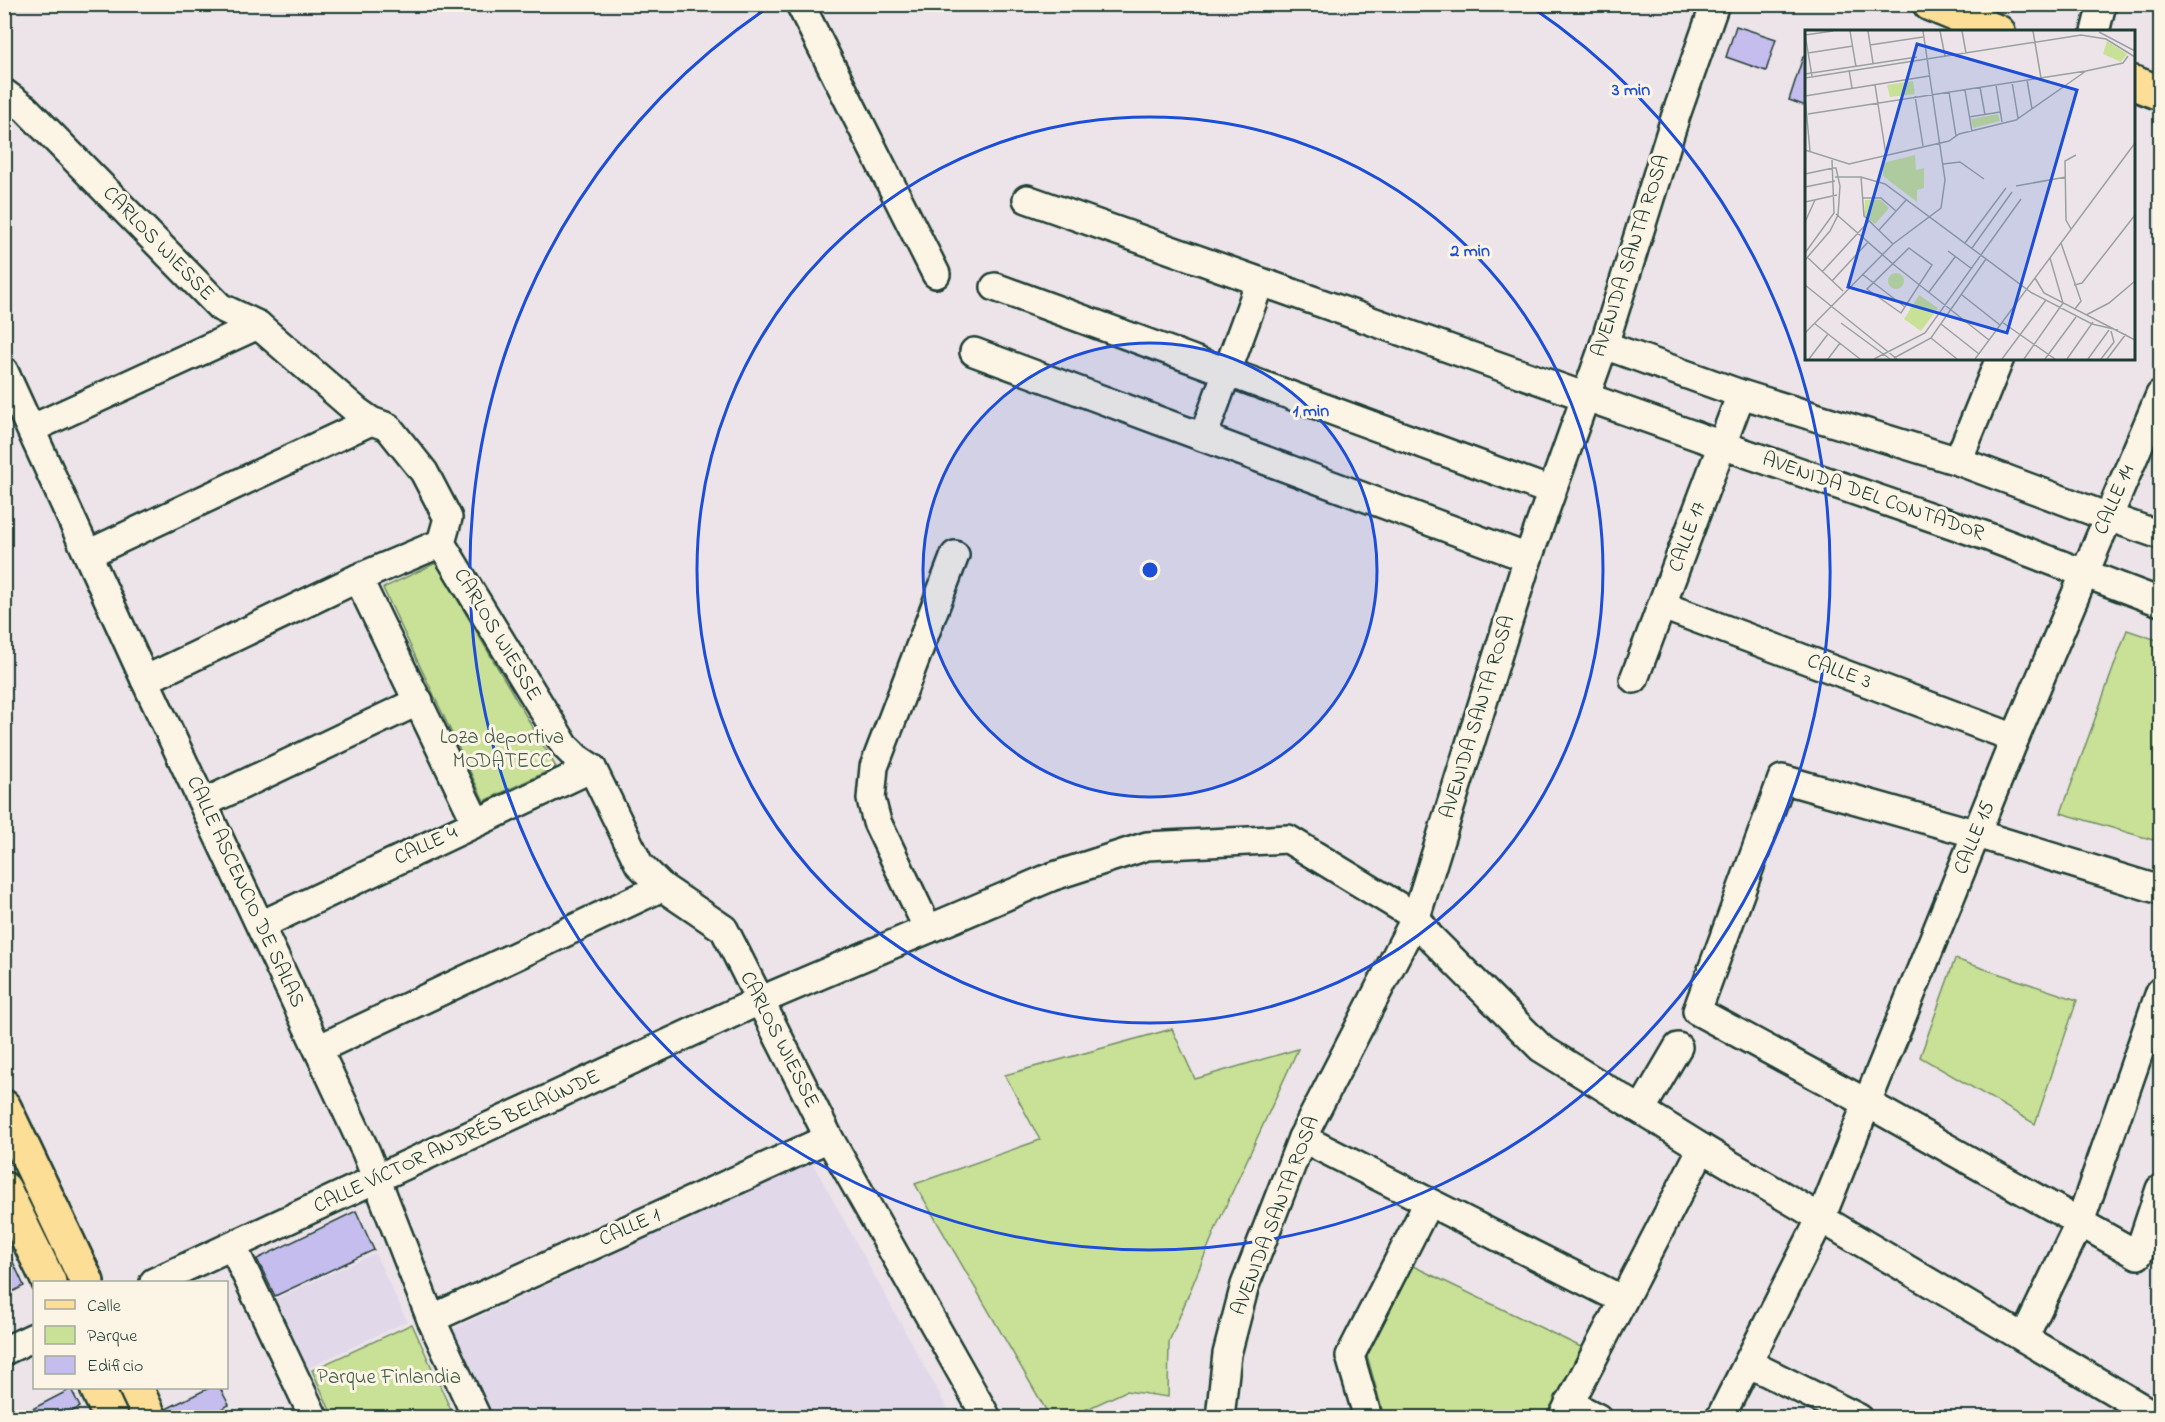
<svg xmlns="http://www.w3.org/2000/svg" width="2165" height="1422" viewBox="0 0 2165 1422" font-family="'Indie Flower',sans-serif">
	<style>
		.built { fill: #e1d8ea }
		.green { fill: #c8e197; stroke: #748f66; stroke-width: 1.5 }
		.building { fill: #c6bdef; stroke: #1f3d34; stroke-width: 1.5 }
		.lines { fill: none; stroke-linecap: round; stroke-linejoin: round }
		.minor-casing { stroke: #1f3d34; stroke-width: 32 }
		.major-casing { stroke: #1f3d34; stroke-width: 38 }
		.highway-casing { stroke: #1f3d34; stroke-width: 38 }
		.minor { stroke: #fcf5e5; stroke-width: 27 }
		.major { stroke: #fdde96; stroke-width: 33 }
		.highway { stroke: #fdde96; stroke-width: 33 }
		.ring { fill: none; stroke: #1d4ed8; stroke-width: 3 }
		.labels { text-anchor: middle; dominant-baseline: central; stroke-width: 6; stroke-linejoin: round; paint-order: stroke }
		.street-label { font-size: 21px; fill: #1f3d34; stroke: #fcf5e5 }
		.park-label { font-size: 21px; fill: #415e48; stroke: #fcf5e5 }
		.inset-road { fill: none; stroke: #9aa1a0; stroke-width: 1.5 }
		.view { fill: #1d4ed8; fill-opacity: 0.15; stroke: #1d4ed8; stroke-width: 3 }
		.inset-edge { fill: none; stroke: #1f3d34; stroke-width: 3 }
		.centre { fill: #1d4ed8; stroke: #fcf5e5; stroke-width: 3 }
		.ring-label { font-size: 18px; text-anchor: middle; font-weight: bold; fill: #1d4ed8; stroke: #fcf5e5; stroke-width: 6; stroke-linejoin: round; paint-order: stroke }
	</style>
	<rect width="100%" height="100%" fill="#ece4e8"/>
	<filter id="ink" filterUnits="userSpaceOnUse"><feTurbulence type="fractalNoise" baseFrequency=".0167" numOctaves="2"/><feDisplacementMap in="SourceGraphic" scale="12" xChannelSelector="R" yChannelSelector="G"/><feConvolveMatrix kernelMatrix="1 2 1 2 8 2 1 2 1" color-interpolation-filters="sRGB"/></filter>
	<g filter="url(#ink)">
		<g class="built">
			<path d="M 812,1162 L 952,1417 L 494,1417 L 453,1329 Z"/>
			<path d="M 375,1253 L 407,1321 L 308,1368 L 276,1299 Z"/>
		</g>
		<g class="green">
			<path d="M 436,563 L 556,767 L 484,801 L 383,588 Z"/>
			<path d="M 2127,630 L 2160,641 L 2160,842 L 2061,813 Z"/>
			<path d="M 1955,959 L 2077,1000 L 2035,1124 L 1920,1057 Z"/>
			<path d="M 1172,1029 L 1195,1079 L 1298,1049 L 1218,1223 L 1169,1342 L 1168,1397 L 1126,1391 L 1070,1417 L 1050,1417 L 915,1184 L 1040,1140 L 1005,1075 Z"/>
			<path d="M 1413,1266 L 1583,1348 L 1557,1418 L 1384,1417 L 1367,1355 Z"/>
			<path d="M 412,1324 L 454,1417 L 333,1417 L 312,1370 Z"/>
		</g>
		<g class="building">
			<path d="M 1736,26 L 1776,39 L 1766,71 L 1726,57 Z"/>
			<path d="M 1803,57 L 1806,57 L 1806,106 L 1789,100 Z"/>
			<path d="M 356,1211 L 374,1250 L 275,1296 L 257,1259 Z"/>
			<path d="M 4,1242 L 24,1286 L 4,1296 Z"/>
			<path d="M 209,1388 L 220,1388 L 229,1405 L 204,1418 L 168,1418 L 166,1409 Z"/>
			<path d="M 71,1389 L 80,1407 L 60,1418 L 15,1418 Z"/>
		</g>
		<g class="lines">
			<defs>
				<g id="minor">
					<path d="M 800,4 L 936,274"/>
					<path d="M 2095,32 L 2102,4"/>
					<path d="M 4,93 L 26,109 L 220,307 L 258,325 L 357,411 L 371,421 L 388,427 L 424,472 L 448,518 L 441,543 L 565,746 L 577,758 L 592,768 L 639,864 L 662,887 L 724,929 L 829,1138 L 987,1418"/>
					<path d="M 1027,199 L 1722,445 L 1986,536 L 2160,602"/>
					<path d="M 995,287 L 1551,491"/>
					<path d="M 1604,345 L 1741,394 L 1958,461 L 2108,517 L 2160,535"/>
					<path d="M 974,352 L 1528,558"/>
					<path d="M 4,371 L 145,680 L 366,1152 L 431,1319 L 477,1418"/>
					<path d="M 31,429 L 258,325"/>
					<path d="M 1203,437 L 1260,282"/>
					<path d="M 1958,461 L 2000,358"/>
					<path d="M 88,554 L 371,421"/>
					<path d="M 358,578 L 476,822"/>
					<path d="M 1663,606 L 2015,738"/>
					<path d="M 1634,679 L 1741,394"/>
					<path d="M 145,680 L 358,578 L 441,543"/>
					<path d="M 204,803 L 419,701"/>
					<path d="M 2160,890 L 1977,834 L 1782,779 L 1697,1011 L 1867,1103 L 2138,1255 L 2160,1189"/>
					<path d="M 261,925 L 592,768"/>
					<path d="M 928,929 L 877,822 L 871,799 L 874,767 L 955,555"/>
					<path d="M 318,1049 L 662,887"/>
					<path d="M 1867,1103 L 2015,738 L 2160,395"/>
					<path d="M 1641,1110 L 1678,1047"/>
					<path d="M 1302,1138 L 1623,1300"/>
					<path d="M 233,1247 L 314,1418"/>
					<path d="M 154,1282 L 759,1001 L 1051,877 L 1147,846 L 1288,839 L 1416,917 L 1429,936 L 1541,1048 L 1702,1148 L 2159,1418"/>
					<path d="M 431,1319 L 829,1138"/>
					<path d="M 2024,1338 L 2080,1222 L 2160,992"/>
					<path d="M 4,1351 L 34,1337"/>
					<path d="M 1748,1363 L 1859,1418"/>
					<path d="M 1569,1403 L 1598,1418"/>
					<path d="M 1220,1418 L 1227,1354 L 1245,1285 L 1302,1138 L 1416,917 L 1528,558 L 1604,345 L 1676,115 L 1715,4"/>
					<path d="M 1368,1418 L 1350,1356 L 1428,1203"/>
					<path d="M 1562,1418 L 1702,1148"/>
					<path d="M 1720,1418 L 1821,1218 L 1867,1103"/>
				</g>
				<g id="major">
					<path d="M 4,1107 L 87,1282"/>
					<path d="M 4,1189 L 49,1282"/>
					<path d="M 97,1388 L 111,1418"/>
					<path d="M 136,1388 L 150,1418"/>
				</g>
				<g id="highway">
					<path d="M 1930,4 L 1998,32"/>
					<path d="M 2134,83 L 2160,93"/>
				</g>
			</defs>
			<use href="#minor" class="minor-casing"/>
			<use href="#major" class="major-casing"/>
			<use href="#highway" class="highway-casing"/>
			<use href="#minor" class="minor"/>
			<use href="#major" class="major"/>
			<use href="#highway" class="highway"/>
		</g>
	</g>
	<circle cx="1150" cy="570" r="227" fill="#1d4ed8" fill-opacity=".12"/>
	<g class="ring">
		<circle cx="1150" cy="570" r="227"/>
		<circle cx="1150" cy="570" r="453"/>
		<path d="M1530 6A680 680 0 1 1 770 6"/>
	</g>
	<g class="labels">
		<g class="street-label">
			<text transform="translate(158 244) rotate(46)">CARLOS WIESSE</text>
			<text transform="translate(1631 256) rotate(-72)">AVENIDA SANTA ROSA</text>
			<text transform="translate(1873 497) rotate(19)">AVENIDA DEL CONTADOR</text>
			<text transform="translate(2115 500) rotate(-67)">CALLE 14</text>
			<text transform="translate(1688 537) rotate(-70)">CALLE 17</text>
			<text transform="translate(497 635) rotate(59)">CARLOS WIESSE</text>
			<text transform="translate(1839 672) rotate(20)">CALLE 3</text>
			<text transform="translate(1478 717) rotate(-73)">AVENIDA SANTA ROSA</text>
			<text transform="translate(1975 838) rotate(-68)">CALLE 15</text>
			<text transform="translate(426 846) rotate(-25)">CALLE 4</text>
			<text transform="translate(245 892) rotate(65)">CALLE ASCENCIO DE SALAS</text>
			<text transform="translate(779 1040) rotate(63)">CARLOS WIESSE</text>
			<text transform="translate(457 1142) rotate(-25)">CALLE VÍCTOR ANDRÉS BELAÚNDE</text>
			<text transform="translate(1276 1216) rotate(-69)">AVENIDA SANTA ROSA</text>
			<text transform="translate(630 1228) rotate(-24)">CALLE 1</text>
		</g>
		<g class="park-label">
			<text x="502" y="738">Loza deportiva<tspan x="502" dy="24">MODATECC</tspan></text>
			<text x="389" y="1378">Parque Finlandia</text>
		</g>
	</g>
	<g transform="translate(1805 30)">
		<rect width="330" height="330" fill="#ece4e8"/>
		<path d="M 302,11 L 322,24 L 316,32 L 298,24 ZM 108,51 L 110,64 L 85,67 L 82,55 ZM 193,84 L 195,91 L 168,98 L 166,89 ZM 110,125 L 111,140 L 119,138 L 119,158 L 112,160 L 112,172 L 78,146 L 78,133 ZM 60,170 L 76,170 L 84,178 L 70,194 L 59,186 ZM83 251a8 8 0 1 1 16 0a8 8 0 1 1-16 0ZM 114,265 L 133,278 L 116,301 L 99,289 Z" fill="#c8e197"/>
		<path class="inset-road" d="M 45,1 L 51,37M 63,1 L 68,33M 135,1 L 140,26M 157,1 L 161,23M 228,1 L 236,48M 294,2 L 330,21M 0,4 L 7,46M 0,5 L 28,1M 65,15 L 118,7M 3,23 L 48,16M 44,40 L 47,58M 0,44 L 112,27M 0,48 L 276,5 L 301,9 L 330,27M 222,50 L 227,79M 207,52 L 213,88M 70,55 L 81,125M 191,55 L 197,92M 175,57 L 180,85M 160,60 L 167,102M 144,62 L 151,106M 0,66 L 124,46M 110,66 L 118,116M 0,67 L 5,121M 3,84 L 281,41 L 318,33 L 323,26M 164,87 L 195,82M 0,120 L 44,134 L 144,111 L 154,104 L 211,90 L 281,41M 138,134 L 155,132 L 179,149M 0,144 L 28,138M 30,147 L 56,147 L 80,154 L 227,263 L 287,294 L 313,300M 56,147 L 59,186 L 88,214M 211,156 L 261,147M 0,157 L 30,151M 58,168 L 76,168 L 91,181M 0,172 L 32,165M 31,184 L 88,234M 0,192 L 10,170M 266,199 L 261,190 L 260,131 L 271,125M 74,200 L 102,169M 160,213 L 201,158M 256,213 L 276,271 L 270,279M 104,218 L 127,235 L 96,283 L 62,259 ZM 167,218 L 207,162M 143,221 L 167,239M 0,223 L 29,183 L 27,130M 2,227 L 38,261M 0,230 L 25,201 L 33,185 L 35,156 L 31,138 L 28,138M 88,234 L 184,310M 17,242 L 64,191M 57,244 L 100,277M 230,248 L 239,263 L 330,310M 27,251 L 63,212M 0,255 L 92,329M 269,255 L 277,253 L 330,185M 124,262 L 150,227M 157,265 L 195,295M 281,285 L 304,273 L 330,251M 197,292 L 250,329M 9,293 L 55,329M 36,293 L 85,329M 136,294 L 174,324M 0,303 L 88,214 L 136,178 L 140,150 L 118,1M 126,308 L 152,329M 89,328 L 126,308 L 181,229M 4,329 L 23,304M 23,329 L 35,313M 69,329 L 120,303 L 216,169M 170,329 L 330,113M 197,329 L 241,270M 219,329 L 258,273 L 245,228M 240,329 L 271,287M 262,329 L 288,292M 283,329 L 304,300M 296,329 L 309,312 L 306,301M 302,329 L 321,304"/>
		<path class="view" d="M 112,14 L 272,60 L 202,303 L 43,257 Z"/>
		<rect width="330" height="330" class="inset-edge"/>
	</g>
	<circle cx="1150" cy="570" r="9" class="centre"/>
	<g class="ring-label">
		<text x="1631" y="95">3 min</text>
		<text x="1470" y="256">2 min</text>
		<text x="1311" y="416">1 min</text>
	</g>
	<rect width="2165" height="1422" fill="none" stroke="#fcf5e5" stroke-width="24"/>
	<rect x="12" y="12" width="2141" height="1398" fill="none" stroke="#1f3d34" stroke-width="2" filter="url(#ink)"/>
	<rect x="33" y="1281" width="195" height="108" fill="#fcf5e5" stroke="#a4ab9e" stroke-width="1.5"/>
	<rect x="45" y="1300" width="30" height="9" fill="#fdde96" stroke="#a4ab9e" stroke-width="1.5"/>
	<text x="87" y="1311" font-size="18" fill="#1f3d34">Calle</text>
	<rect x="45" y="1326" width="30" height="18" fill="#c8e197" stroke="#a4ab9e" stroke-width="1.5"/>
	<text x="87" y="1341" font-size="18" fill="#1f3d34">Parque</text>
	<rect x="45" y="1356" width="30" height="18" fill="#c6bdef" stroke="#a4ab9e" stroke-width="1.5"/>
	<text x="87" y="1371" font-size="18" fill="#1f3d34">Edificio</text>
</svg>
